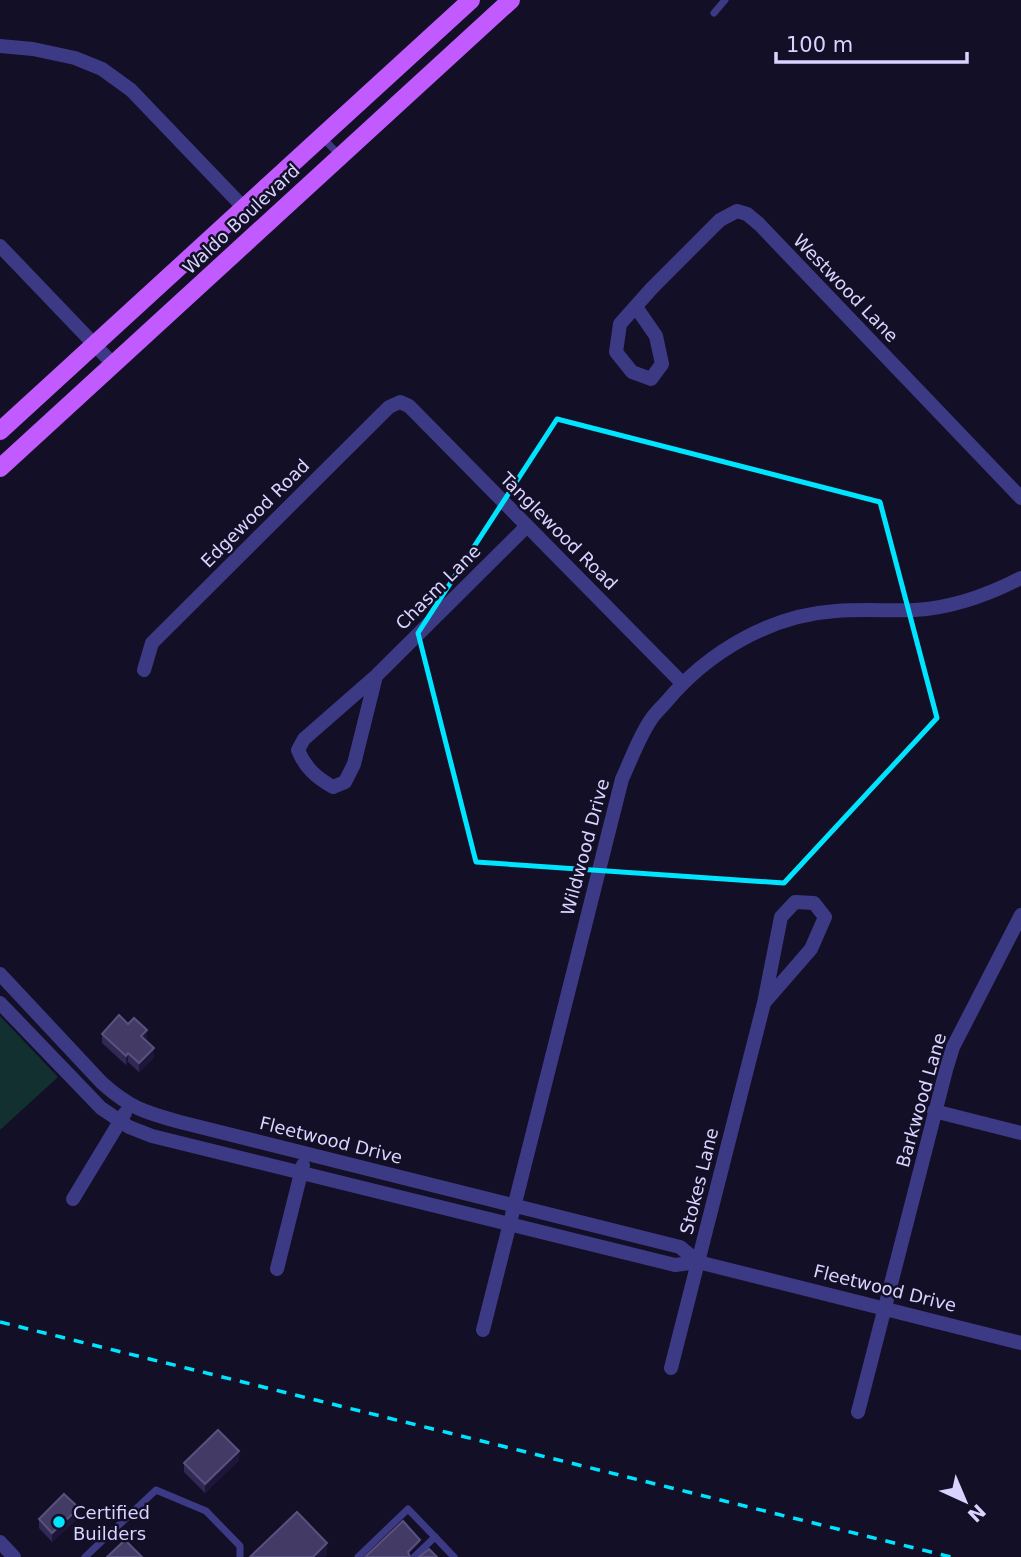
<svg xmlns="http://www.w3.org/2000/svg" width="1021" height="1557" viewBox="0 0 1021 1557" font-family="'DejaVu Sans',sans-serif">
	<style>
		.green { fill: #12302f }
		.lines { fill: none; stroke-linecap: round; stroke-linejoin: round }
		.lane { stroke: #3d3a85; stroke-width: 7 }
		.street { stroke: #3d3a85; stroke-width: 14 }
		.primary { stroke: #c25bff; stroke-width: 18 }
		.rail { stroke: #00e5ff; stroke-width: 3.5; stroke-dasharray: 10 9; stroke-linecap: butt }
		.wall { fill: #312854 }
		.shaded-wall { fill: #1d163a }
		.building { fill: #433a66; stroke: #5a527e; stroke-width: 2 }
		.marked { fill: none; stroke: #00e5ff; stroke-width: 5; stroke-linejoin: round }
		.poi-dot { fill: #00e5ff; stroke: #130f26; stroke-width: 2.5 }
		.labels { text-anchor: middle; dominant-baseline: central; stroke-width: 5; stroke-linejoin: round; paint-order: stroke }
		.street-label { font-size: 18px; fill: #d9d4ff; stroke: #130f26 }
		.poi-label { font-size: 18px; fill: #d9d4ff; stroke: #130f26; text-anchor: start }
	</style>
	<rect width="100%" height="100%" fill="#130f26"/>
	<path class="green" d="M 0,1016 L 58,1077 L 0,1130 Z"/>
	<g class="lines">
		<g class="lane">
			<path d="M 714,13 L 725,0"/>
			<path d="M 322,137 L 340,156"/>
			<path d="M 85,1557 L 156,1490 L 206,1511 L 240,1546 L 240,1557"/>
			<path d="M 358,1557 L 408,1509 L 435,1537"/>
			<path d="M 414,1557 L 435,1537 L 454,1557"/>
		</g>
		<g class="street">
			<path d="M 0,46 L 33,49 L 75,58 L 102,69 L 131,90 L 244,208"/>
			<path d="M 0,246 L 114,365"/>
			<path d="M 636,307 L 656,336 L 662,364 L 651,379 L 632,372 L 616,352 L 620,324 L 652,288 L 720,220 L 737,211 L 747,214 L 759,224 L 1021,498"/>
			<path d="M 144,670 L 152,643 L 389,407 L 400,402 L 409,406 L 682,683"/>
			<path d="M 376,676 L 354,764 L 345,782 L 333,787 C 317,778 305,768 298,750 L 304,739 L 376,676 L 527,526"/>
			<path d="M 0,974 L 102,1083 C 130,1108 144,1112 180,1122 L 680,1247 L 698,1262"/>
			<path d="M 0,1003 L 101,1108 L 129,1127 L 152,1136 L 675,1265 L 698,1262 L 1021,1343"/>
			<path d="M 934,1111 L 1021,1133"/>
			<path d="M 73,1199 L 125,1113"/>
			<path d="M 277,1269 L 303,1165"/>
			<path d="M 483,1330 L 622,779 C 631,760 638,739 650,721 C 654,714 661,708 667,701 C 708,652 771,615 836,611 C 862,609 889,611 915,610 C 953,608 988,595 1021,578"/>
			<path d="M 671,1368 L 764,1003 L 781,917 L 795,902 L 814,903 L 825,917 L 811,949 L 764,1003"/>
			<path d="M 858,1412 L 946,1070 L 953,1047 L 1021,915"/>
			<path d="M 0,1542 L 14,1557"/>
		</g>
		<g class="primary">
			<path d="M 0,431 L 471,0"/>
			<path d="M 0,468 L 511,0"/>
		</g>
		<path class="rail" d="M 0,1322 L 951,1557"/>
	</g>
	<g class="wall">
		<path d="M 102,1034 L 147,1039 L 145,1040 L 154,1057 L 139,1072 L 128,1062 L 126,1065 L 102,1043 Z"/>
		<path d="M 239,1460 L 205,1493 L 184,1472 L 184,1463 Z"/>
		<path d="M 79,1517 L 52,1542 L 39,1528 L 39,1519 Z"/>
	</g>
	<g class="shaded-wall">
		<path d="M 147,1030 L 147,1039 L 141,1045 L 141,1036 Z"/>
		<path d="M 154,1048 L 154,1057 L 139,1072 L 139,1063 Z"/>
		<path d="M 128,1053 L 128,1062 L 126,1065 L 126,1056 Z"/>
		<path d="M 239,1451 L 239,1460 L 205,1493 L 205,1484 Z"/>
		<path d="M 79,1508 L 79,1517 L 52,1542 L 52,1533 Z"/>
		<path d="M 420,1540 L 420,1543 L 408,1555 L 408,1552 Z"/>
		<path d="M 327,1543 L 327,1555 L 325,1557 L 313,1557 Z"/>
	</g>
	<g class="building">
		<path d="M 119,1015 L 128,1024 L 134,1018 L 147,1030 L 141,1036 L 154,1048 L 139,1063 L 128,1053 L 126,1056 L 102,1034 Z"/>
		<path d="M 218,1430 L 239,1451 L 205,1484 L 184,1463 Z"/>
		<path d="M 64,1494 L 79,1508 L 52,1533 L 39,1519 Z"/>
		<path d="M 297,1512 L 327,1543 L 313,1557 L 250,1557 Z"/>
		<path d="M 403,1521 L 420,1540 L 408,1552 L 410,1557 L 365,1557 Z"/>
		<path d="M 125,1540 L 142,1557 L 107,1557 Z"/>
		<path d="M 429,1549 L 437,1557 L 419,1557 Z"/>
	</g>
	<path class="marked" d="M 557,419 L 880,502 L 937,718 L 784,883 L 476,862 L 418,633 Z"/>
	<circle class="poi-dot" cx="59" cy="1522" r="7"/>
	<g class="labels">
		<g class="street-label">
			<text transform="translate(241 219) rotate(-43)">Waldo Boulevard</text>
			<text transform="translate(846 288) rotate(46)">Westwood Lane</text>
			<text transform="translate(255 513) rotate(-45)">Edgewood Road</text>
			<text transform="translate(559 531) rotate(45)">Tanglewood Road</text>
			<text transform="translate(438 587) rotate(-45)">Chasm Lane</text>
			<text transform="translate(585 847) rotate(-75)">Wildwood Drive</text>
			<text transform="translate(921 1100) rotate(-74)">Barkwood Lane</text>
			<text transform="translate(331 1140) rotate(14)">Fleetwood Drive</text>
			<text transform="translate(699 1181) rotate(-76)">Stokes Lane</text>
			<text transform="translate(885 1288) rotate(14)">Fleetwood Drive</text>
		</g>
		<g class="poi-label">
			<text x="73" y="1512">Certified<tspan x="73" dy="21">Builders</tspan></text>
		</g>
	</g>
	<g transform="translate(965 1501) rotate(136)" stroke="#130f26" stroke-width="5" paint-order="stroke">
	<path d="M0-5L12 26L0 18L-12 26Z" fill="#d9d4ff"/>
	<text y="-10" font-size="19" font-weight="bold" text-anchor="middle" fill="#d9d4ff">N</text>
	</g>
	<path d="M776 52v10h191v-10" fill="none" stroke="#d9d4ff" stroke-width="3.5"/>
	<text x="786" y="52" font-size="21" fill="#d9d4ff" stroke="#130f26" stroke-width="5" paint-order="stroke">100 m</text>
</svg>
